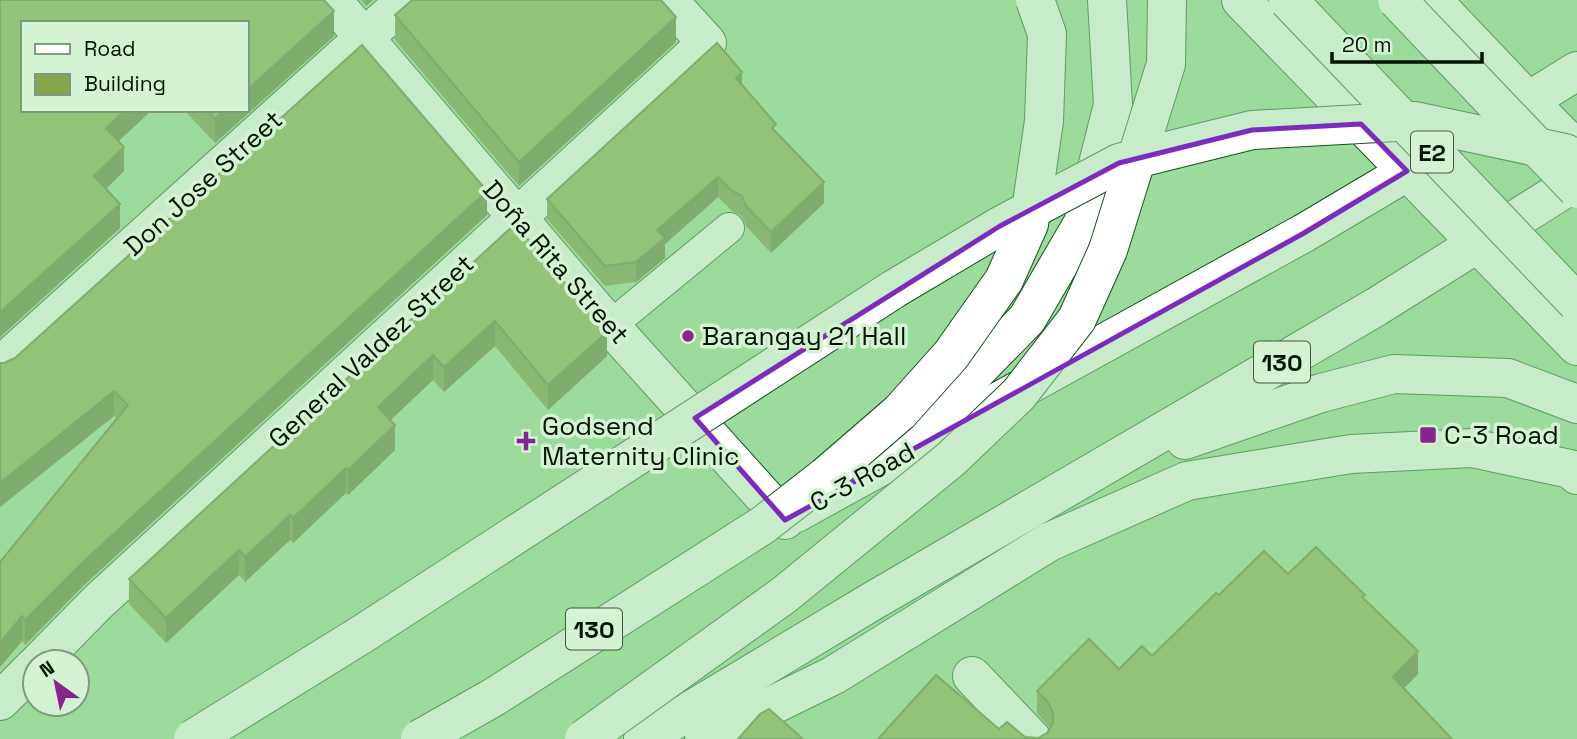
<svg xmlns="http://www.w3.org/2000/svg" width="1577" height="739" viewBox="0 0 1577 739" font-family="'Space Grotesk',sans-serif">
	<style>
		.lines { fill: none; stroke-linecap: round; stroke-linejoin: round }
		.service-casing { stroke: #14541b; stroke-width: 32 }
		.minor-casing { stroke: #14541b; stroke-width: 40 }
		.primary-casing { stroke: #14541b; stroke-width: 40 }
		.motorway-casing { stroke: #14541b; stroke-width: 40 }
		.service { stroke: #fff; stroke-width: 30 }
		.minor { stroke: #fff; stroke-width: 38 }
		.primary { stroke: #fff; stroke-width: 38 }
		.motorway { stroke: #fff; stroke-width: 38 }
		.motorway-bridge-casing { stroke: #14541b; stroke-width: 40; stroke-linecap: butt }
		.motorway-bridge { stroke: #fff; stroke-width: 38 }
		.wall { fill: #758f40 }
		.shaded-wall { fill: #5f7434 }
		.building { fill: #88a64b; stroke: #5f7434; stroke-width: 2 }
		.marked { fill: none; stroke: #7b2cbf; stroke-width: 5; stroke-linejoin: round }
		.poi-dot { fill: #87258f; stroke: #d3f3d3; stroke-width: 2.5 }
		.labels { text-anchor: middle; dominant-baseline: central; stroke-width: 7; stroke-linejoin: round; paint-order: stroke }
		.shield { fill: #d3f3d3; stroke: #3f5740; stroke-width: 2 }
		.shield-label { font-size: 24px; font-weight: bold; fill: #001401 }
		.street-label { font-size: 26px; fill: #001401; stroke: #d3f3d3 }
		.poi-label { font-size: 26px; fill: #001401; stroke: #d3f3d3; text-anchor: start }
	</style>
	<rect width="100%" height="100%" fill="#9bdb9c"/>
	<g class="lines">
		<defs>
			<path id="service" d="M 610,326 L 729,228"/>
			<g id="minor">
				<path d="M 332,0 L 596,310 L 785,520"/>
				<path d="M 0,366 L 406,0"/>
				<path d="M 39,662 L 98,602 L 707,43 L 668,0"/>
				<path d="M 972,676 L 1032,739"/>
				<path d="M 0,701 L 35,666"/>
			</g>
			<g id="primary">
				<path d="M 1529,102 L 1577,150"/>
				<path d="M 1501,118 L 1577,71"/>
				<path d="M 1407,171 L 1577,346"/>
				<path d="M 1185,440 L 1321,393 L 1394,374 L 1508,378 L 1577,404"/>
				<path d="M 796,513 L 1304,233 L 1437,154"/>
				<path d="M 643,739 L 871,602 L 1376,307 L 1577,181"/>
			</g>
			<g id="motorway">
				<path d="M 1241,0 L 1407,171"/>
				<path d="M 1432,0 L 1529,102"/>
				<path d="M 857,468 L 937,411 L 1027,319 L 1083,223 L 1113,105 L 1107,0"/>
				<path d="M 704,739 L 834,675 L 1049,542 L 1187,481 L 1351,454 L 1472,448 L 1570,469 L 1577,475"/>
			</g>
		</defs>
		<use href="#service" class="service-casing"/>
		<use href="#minor" class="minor-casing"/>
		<use href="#primary" class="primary-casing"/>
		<use href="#motorway" class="motorway-casing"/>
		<use href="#service" class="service"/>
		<use href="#minor" class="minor"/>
		<use href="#primary" class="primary"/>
		<use href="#motorway" class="motorway"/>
		<defs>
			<g id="motorway-bridge">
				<path d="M 1288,0 L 1577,303"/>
				<path d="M 1397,0 L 1577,189"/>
				<path d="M 193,739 L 364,633 L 894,289 L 1000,226 L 1119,163 L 1252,130 L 1415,121 L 1565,153 L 1577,159"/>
				<path d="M 420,739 L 494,697 L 763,525 L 826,476 L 900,412 L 951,355 L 1004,280 L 1029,224 L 1044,121 L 1047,34 L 1035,0"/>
				<path d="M 584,739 L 784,595 L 951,459 L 1019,394 L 1077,319 L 1108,250 L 1166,64 L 1167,0"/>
			</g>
		</defs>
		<use href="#motorway-bridge" class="motorway-bridge-casing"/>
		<use href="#motorway-bridge" class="motorway-bridge"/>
	</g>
	<g class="wall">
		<path d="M 0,0 L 324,0 L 334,11 L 334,36 L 215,143 L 184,110 L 247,110 L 247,23 L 23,23 L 23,110 L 152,110 L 119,141 L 124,147 L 124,171 L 106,189 L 120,204 L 120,228 L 0,337 Z"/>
		<path d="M 361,0 L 373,0 L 366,6 Z"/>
		<path d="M 395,15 L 676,42 L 519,186 L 395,40 Z"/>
		<path d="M 742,85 L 776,132 L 824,203 L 771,253 L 746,226 L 742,216 L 732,211 L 718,197 L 665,244 L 665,258 L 636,282 L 605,286 L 547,219 L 547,199 Z"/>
		<path d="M 487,215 L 83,586 L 25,645 L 22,641 L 0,667 L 0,562 L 117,418 L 114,416 L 0,507 L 0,363 L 4,363 Z"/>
		<path d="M 515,224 L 607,356 L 548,410 L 495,346 L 444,392 L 433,380 L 390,420 L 395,450 L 348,495 L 346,493 L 293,543 L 290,540 L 245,582 L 239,575 L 166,643 L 129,604 L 129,579 Z"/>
		<path d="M 1288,574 L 1365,599 L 1418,674 L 1404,688 L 1452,739 L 878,739 L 999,729 L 1025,737 L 1038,738 L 1047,733 L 1050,728 L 1037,713 L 1037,691 L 1119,669 L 1152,656 L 1219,595 Z"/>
	</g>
	<g class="shaded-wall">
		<path d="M 366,0 L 373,0 L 366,6 Z"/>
		<path d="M 334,11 L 334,36 L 215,143 L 215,119 L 224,110 L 247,110 L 247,90 Z"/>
		<path d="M 676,17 L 676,42 L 519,186 L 519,162 Z"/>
		<path d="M 742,72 L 742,93 L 736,78 Z"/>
		<path d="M 126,110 L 152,110 L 106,152 L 106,128 Z"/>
		<path d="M 124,147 L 124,171 L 94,200 L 94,176 Z"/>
		<path d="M 718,177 L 718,197 L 665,244 L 665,258 L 636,282 L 636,262 L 657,230 Z"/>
		<path d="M 824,182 L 824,203 L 771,253 L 771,232 Z"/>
		<path d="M 487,191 L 487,215 L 83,586 L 25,645 L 25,620 L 83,562 Z"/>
		<path d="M 120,204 L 120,228 L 0,337 L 0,312 Z"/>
		<path d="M 495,321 L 495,346 L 444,392 L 444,367 Z"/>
		<path d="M 607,332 L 607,356 L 548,410 L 548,385 Z"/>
		<path d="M 433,355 L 433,380 L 378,432 L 378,407 Z"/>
		<path d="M 114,391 L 114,416 L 0,507 L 0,483 Z"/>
		<path d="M 395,425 L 395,450 L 348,495 L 348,470 Z"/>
		<path d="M 346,468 L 346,493 L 293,543 L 293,518 Z"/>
		<path d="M 290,515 L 290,540 L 245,582 L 245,557 Z"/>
		<path d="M 239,550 L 239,575 L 166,643 L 166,618 Z"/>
		<path d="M 22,616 L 22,641 L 0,667 L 0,643 Z"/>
		<path d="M 1418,651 L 1418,674 L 1393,699 L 1393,677 Z"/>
	</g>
	<g class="building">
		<path d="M 0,0 L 324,0 L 334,11 L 247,90 L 247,23 L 23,23 L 23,110 L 126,110 L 106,128 L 124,147 L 94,176 L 120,204 L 0,312 Z"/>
		<path d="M 412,0 L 661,0 L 676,17 L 519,162 L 395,15 Z"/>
		<path d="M 717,43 L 742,72 L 736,78 L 776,124 L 772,128 L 824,182 L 771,232 L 746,206 L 742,196 L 732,191 L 718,177 L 657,230 L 665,238 L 636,262 L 605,266 L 547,199 Z"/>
		<path d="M 362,45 L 487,191 L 83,562 L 25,620 L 22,616 L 0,643 L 0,562 L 128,405 L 114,391 L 0,483 L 0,363 L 4,363 L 15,358 Z"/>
		<path d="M 207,110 L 224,110 L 215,119 Z"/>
		<path d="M 515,224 L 607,332 L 548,385 L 495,321 L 444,367 L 433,355 L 378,407 L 395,425 L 348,470 L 346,468 L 293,518 L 290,515 L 245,557 L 239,550 L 166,618 L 129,579 Z"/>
		<path d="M 1316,547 L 1365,595 L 1362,597 L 1418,651 L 1393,677 L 1452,739 L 878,739 L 936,675 L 999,729 L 1007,722 L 1025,737 L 1038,738 L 1047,733 L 1053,723 L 1053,712 L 1048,702 L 1037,691 L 1089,639 L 1119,669 L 1142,646 L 1152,656 L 1216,593 L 1219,595 L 1264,551 L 1288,574 Z"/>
		<path d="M 769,709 L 803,739 L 738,739 L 760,714 Z"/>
	</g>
	<path d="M0 0H1577V739H0ZM 1361,124 L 1407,171 L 1304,233 L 785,520 L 695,418 L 1000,226 L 1119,163 L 1252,130 Z" fill="#9bdb9c" fill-opacity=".55" fill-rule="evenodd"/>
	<path class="marked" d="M 1361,124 L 1407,171 L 1304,233 L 785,520 L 695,418 L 1000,226 L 1119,163 L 1252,130 Z"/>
	<g class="poi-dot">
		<circle cx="688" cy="336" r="7"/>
		<rect x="1419" y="426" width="18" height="18" rx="3.5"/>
		<path d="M522.5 430.5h7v7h7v7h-7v7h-7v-7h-7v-7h7z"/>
	</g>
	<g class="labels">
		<g class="shield">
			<rect x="1411" y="131.5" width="42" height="41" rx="5"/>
			<rect x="1254" y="341.5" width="56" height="41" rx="5"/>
			<rect x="566" y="608.5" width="56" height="41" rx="5"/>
		</g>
		<g class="shield-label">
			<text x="1432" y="152">E2</text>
			<text x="1282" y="362">130</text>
			<text x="594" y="629">130</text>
		</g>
		<g class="street-label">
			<text transform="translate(203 183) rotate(-42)">Don Jose Street</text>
			<text transform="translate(556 262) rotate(49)">Doña Rita Street</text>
			<text transform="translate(371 351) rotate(-43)">General Valdez Street</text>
			<text transform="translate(862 477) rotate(-29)">C-3 Road</text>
		</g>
		<g class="poi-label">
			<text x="702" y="336">Barangay 21 Hall</text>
			<text x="542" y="426">Godsend<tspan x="542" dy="30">Maternity Clinic</tspan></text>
			<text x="1444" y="435">C-3 Road</text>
		</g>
	</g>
	<rect x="21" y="21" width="228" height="91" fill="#d3f3d3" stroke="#7f9a7f" stroke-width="2"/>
	<rect x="35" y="44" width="35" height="10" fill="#ffffff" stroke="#7f9a7f" stroke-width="2"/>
	<text x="84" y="56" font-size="21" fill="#001401">Road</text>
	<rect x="35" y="74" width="35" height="21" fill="#88a64b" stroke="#7f9a7f" stroke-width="2"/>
	<text x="84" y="91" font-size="21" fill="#001401">Building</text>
	<g transform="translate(56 683) rotate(327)"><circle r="33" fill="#d3f3d3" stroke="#7f9a7f" stroke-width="2"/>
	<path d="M0-5L12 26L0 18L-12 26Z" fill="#87258f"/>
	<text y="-10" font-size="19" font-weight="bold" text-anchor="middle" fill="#001401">N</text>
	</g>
	<path d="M1332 52v10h150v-10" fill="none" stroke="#001401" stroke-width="3.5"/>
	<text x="1342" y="52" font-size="21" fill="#001401" stroke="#d3f3d3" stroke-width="5" paint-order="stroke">20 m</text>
</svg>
